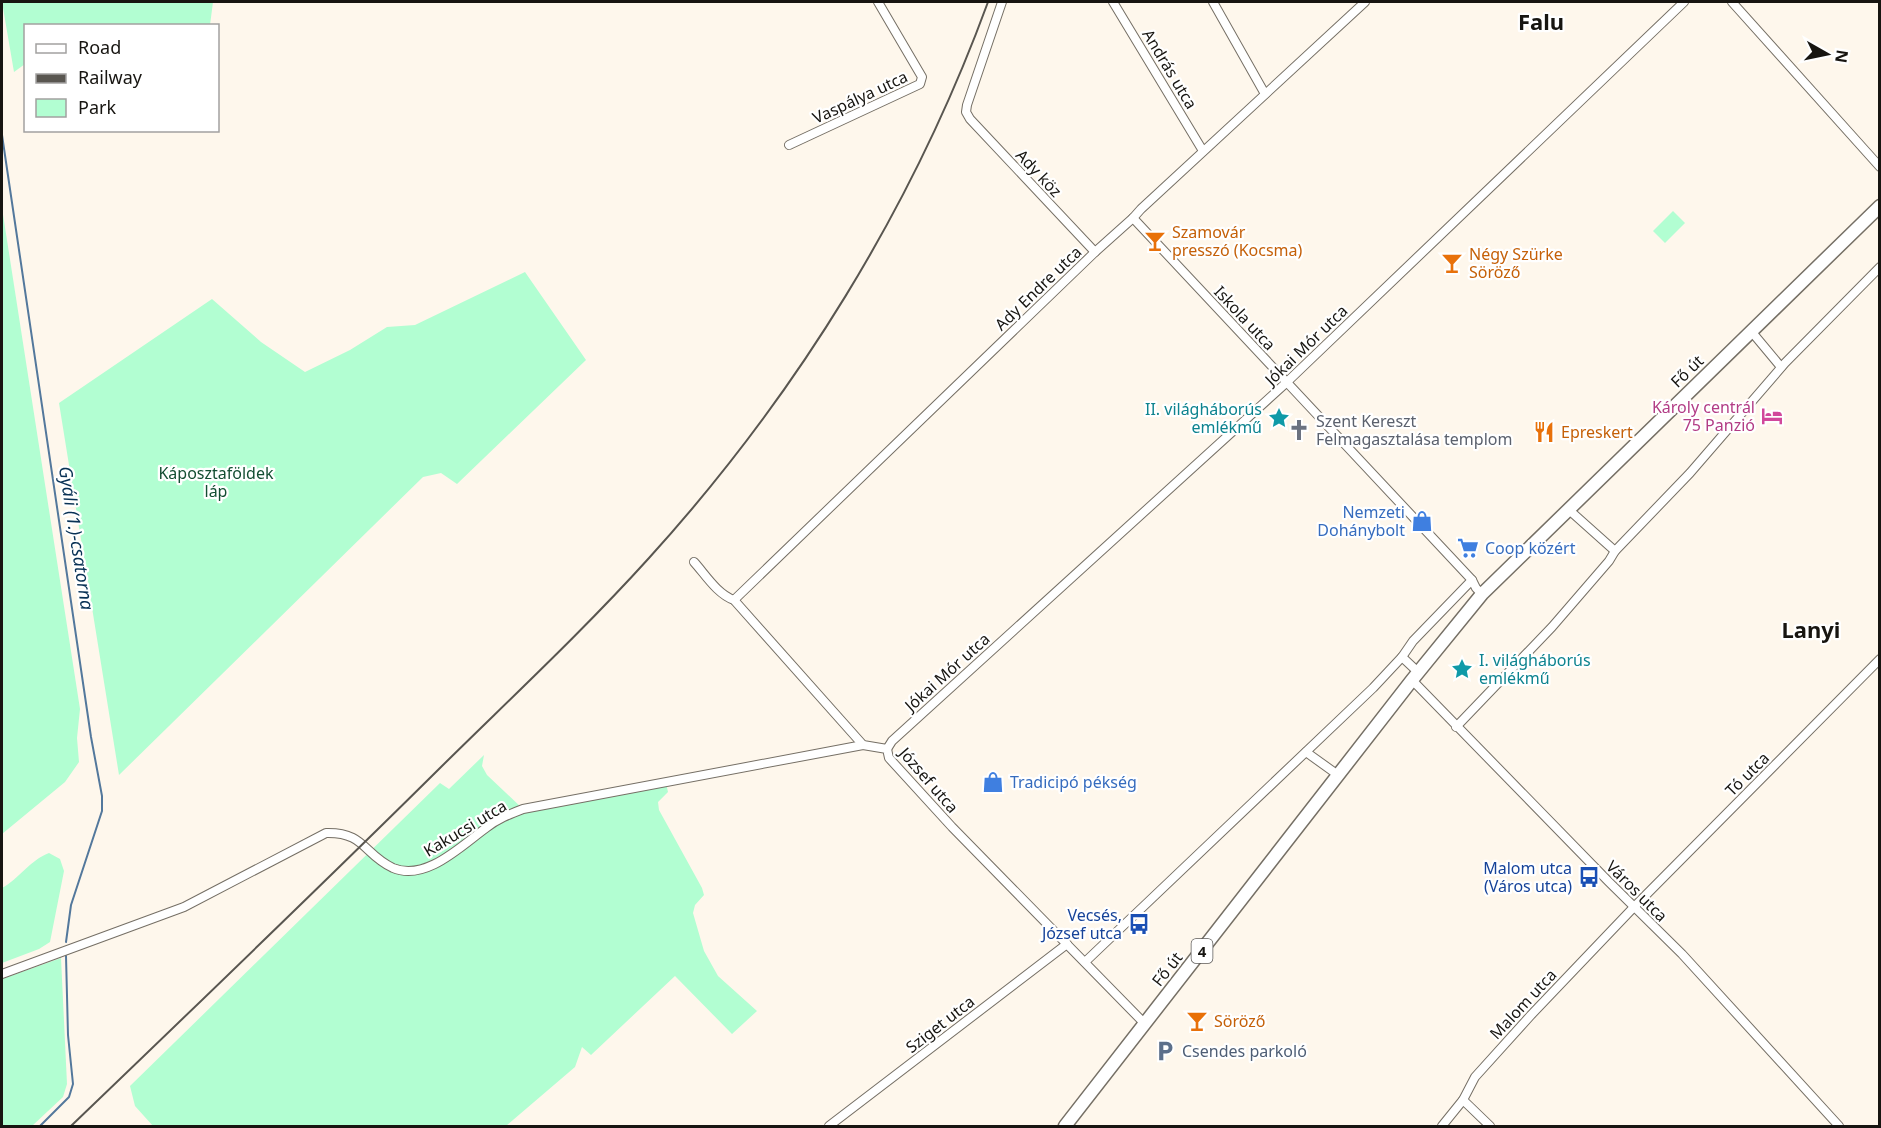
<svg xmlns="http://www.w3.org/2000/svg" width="1881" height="1128" viewBox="0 0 1881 1128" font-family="'Noto Sans',sans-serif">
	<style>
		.green { fill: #b2fed2 }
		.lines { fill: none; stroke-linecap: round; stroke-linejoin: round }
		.stream { stroke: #53789c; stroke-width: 2 }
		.minor-casing { stroke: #756f65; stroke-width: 10 }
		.primary-casing { stroke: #756f65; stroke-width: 15 }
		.minor { stroke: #fff; stroke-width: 8 }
		.primary { stroke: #fff; stroke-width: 12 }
		.rail { stroke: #595650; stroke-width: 2 }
		.labels { text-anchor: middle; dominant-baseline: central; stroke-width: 4.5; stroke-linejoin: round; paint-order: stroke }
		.shield { fill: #fff; stroke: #5d5b58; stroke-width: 1.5 }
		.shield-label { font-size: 15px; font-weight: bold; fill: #171511 }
		.street-label { font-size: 16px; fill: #171511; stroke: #fff }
		.food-label { font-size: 16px; fill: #c56008; stroke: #fff; text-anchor: start }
		.hotel-label { font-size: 16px; fill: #b23c85; stroke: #fff; text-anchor: end }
		.culture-label { font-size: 16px; fill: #0d838f; stroke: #fff; text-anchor: end }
		.worship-label { font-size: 16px; fill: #5b616d; stroke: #fff; text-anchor: start }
		.park-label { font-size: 16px; fill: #134e32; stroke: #fff }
		.shop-label { font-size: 16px; fill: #366cbe; stroke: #fff; text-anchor: start }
		.transit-label { font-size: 16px; fill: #164399; stroke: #fff; text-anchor: end }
		.service-label { font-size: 16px; fill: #4e5e75; stroke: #fff; text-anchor: start }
		.water-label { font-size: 18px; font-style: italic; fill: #083154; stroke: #fff }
		.district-label { font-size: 22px; font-weight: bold; fill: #171511; stroke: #fff }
	</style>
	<rect width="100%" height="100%" fill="#fef7ec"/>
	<g class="green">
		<path d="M 2,2 L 213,2 L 210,25 L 26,26 L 25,64 L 14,72 Z"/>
		<path d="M 2,208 L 80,709 L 77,738 L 79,762 L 65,782 L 2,834 Z"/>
		<path d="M 1673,211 L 1685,223 L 1665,243 L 1653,231 Z"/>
		<path d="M 525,272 L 586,360 L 457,484 L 441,473 L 423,477 L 119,775 L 59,403 L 212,299 L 261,342 L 305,372 L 350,350 L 387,327 L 415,325 Z"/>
		<path d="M 484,755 L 482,766 L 487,775 L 523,809 L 666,783 L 668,792 L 658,802 L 659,810 L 702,888 L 704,895 L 695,905 L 693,913 L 704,951 L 718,976 L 757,1011 L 732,1034 L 675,976 L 591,1055 L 582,1047 L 575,1067 L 506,1126 L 153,1126 L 135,1106 L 130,1086 L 440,783 L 449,789 Z"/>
		<path d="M 49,853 L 60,859 L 64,871 L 50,942 L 39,949 L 2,963 L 2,888 C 19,879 30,860 49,853 Z"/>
		<path d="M 61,958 L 67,1084 L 63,1097 L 32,1126 L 2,1126 L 2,979 Z"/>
	</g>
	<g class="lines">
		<g class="stream">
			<path d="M 2,135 L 91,737 L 102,796 L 102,811 L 71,905 L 66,942"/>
			<path d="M 40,1126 L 69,1097 L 73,1084 L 68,1035 L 66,956"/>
		</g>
		<defs>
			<g id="minor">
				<path d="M 1002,2 L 967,105 L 966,112 L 970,119 L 1095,252"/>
				<path d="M 1113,2 L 1203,151"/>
				<path d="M 1213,2 L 1265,94"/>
				<path d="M 1732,2 L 1880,167"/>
				<path d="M 789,145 L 920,84 L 922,77 L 878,2"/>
				<path d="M 1133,218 L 1472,580 L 1476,588 L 1482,594"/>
				<path d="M 1751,331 L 1781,367"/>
				<path d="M 1568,509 L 1615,551"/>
				<path d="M 694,562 C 705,574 717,594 734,600 L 863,745 L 887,749 L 889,758 L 952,827 L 1145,1024"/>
				<path d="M 734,600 L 1095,252 L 1133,218 L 1141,209 L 1365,2"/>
				<path d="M 1402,657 L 1418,672"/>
				<path d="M 1412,680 L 1609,882 L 1682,954 L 1839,1126"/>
				<path d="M 1456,727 L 1552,627 L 1609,561 L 1615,551 L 1690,473 L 1785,363 L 1880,267"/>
				<path d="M 887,749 L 892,741 L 1287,382 L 1684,2"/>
				<path d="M 1306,752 L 1338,775"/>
				<path d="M 1085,962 L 1373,688 L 1402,657 L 1413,641 L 1472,580"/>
				<path d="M 2,974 L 184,907 L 326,833 C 365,832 363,854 393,868 C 426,882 462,845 486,828 C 497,819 510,814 523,809 L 863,745"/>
				<path d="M 1463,1100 L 1490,1126"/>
				<path d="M 829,1126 L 1067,944"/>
				<path d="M 1442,1126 L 1463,1100 L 1475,1077 L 1531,1015 L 1634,907 L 1880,659"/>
			</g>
			<path id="primary" d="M 1065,1126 L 1412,680 L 1482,594 L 1880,206"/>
		</defs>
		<use href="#minor" class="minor-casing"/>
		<use href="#primary" class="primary-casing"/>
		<use href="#minor" class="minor"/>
		<use href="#primary" class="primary"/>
		<path class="rail" d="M 71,1126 C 195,1007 319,888 441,767 C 511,698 583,631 649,558 C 796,396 913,207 988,2"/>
	</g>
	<defs>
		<symbol id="bar-bare" viewBox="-9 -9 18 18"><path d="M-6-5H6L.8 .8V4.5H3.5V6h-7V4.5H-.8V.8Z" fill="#e8710a" stroke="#fff" stroke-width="2.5" paint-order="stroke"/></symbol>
		<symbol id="hotel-bare" viewBox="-9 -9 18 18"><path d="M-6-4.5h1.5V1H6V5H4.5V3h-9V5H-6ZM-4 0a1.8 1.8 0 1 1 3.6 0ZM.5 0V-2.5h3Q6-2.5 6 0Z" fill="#d1479c" stroke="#fff" stroke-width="2.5" paint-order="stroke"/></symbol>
		<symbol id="sight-bare" viewBox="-9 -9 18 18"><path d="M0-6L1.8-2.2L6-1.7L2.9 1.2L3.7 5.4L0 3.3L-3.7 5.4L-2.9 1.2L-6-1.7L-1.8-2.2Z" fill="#0f9aa8" stroke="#fff" stroke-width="2.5" paint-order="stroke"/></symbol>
		<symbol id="church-bare" viewBox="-9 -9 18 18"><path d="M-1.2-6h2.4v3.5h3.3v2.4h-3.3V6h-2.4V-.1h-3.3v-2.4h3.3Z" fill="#6b7280" stroke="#fff" stroke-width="2.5" paint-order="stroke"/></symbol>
		<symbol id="restaurant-bare" viewBox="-9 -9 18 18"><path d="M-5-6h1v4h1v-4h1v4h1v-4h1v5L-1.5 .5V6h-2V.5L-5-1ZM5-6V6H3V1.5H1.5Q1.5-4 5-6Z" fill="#e8710a" stroke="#fff" stroke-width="2.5" paint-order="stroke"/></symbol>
		<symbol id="shop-bare" viewBox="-9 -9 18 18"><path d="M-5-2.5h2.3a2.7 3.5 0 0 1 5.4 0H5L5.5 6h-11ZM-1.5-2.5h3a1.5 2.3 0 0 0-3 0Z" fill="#3f7fe0" stroke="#fff" stroke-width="2.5" paint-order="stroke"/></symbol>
		<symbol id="supermarket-bare" viewBox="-9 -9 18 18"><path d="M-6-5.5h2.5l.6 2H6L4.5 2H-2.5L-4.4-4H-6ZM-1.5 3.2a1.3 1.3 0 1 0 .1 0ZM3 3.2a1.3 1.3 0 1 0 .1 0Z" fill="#3f7fe0" stroke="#fff" stroke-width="2.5" paint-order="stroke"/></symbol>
		<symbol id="bus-bare" viewBox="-9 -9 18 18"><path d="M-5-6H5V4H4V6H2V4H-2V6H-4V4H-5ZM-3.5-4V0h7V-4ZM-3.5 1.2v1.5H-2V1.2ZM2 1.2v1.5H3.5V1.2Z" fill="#1a4fb4" stroke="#fff" stroke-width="2.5" paint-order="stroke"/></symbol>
		<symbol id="parking-bare" viewBox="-9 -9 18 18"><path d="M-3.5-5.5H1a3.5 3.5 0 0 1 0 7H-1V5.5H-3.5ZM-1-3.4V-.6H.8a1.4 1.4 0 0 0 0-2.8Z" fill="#5c6f8a" stroke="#fff" stroke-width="2.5" paint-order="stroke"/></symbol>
	</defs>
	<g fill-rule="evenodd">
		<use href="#bar-bare" x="1140" y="226" width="30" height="30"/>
		<use href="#bar-bare" x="1437" y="248" width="30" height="30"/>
		<use href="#hotel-bare" x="1757" y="401" width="30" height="30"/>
		<use href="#sight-bare" x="1264" y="403" width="30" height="30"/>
		<use href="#church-bare" x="1284" y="415" width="30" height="30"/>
		<use href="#restaurant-bare" x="1529" y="417" width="30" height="30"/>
		<use href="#shop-bare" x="1407" y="506" width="30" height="30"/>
		<use href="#supermarket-bare" x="1453" y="533" width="30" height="30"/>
		<use href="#sight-bare" x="1447" y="654" width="30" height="30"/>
		<use href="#shop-bare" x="978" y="767" width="30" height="30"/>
		<use href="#bus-bare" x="1574" y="862" width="30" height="30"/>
		<use href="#bus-bare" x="1124" y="909" width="30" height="30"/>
		<use href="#bar-bare" x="1182" y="1006" width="30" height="30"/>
		<use href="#parking-bare" x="1150" y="1036" width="30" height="30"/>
	</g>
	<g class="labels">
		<rect class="shield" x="1191.5" y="939" width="21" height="24" rx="4.5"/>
		<g class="shield-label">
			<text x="1202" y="951">4</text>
		</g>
		<g class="street-label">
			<text transform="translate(1170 69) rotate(59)">András utca</text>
			<text transform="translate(860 97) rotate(-25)">Vaspálya utca</text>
			<text transform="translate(1039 173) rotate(47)">Ady köz</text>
			<text transform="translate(1038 288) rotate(-44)">Ady Endre utca</text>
			<text transform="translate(1245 318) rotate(47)">Iskola utca</text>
			<text transform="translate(1306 345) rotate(-44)">Jókai Mór utca</text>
			<text transform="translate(1687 371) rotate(-44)">Fő út</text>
			<text transform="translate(947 672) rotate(-42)">Jókai Mór utca</text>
			<text transform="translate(1747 774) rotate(-45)">Tó utca</text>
			<text transform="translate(929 780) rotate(49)">József utca</text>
			<text transform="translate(465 828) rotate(-31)">Kakucsi utca</text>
			<text transform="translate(1637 891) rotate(45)">Város utca</text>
			<text transform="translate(1167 969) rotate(-52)">Fő út</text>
			<text transform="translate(1523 1004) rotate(-47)">Malom utca</text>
			<text transform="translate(940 1024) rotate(-38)">Sziget utca</text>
		</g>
		<g class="food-label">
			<text x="1172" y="232">Szamovár<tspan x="1172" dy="18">presszó (Kocsma)</tspan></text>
			<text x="1469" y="254">Négy Szürke<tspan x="1469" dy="18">Söröző</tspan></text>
			<text x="1561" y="432">Epreskert</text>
			<text x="1214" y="1021">Söröző</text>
		</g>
		<g class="hotel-label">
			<text x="1755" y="407">Károly centrál<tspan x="1755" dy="18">75 Panzió</tspan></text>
		</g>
		<g class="culture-label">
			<text x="1262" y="409">II. világháborús<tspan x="1262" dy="18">emlékmű</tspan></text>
			<text x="1479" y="660" text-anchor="start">I. világháborús<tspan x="1479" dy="18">emlékmű</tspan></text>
		</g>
		<g class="worship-label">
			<text x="1316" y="421">Szent Kereszt<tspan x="1316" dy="18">Felmagasztalása templom</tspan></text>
		</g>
		<g class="park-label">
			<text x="216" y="473">Káposztaföldek<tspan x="216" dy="18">láp</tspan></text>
		</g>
		<g class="shop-label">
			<text x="1405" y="512" text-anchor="end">Nemzeti<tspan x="1405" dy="18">Dohánybolt</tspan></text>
			<text x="1485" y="548">Coop közért</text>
			<text x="1010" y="782">Tradicipó pékség</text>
		</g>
		<g class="transit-label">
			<text x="1572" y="868">Malom utca<tspan x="1572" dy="18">(Város utca)</tspan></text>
			<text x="1122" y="915">Vecsés,<tspan x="1122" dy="18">József utca</tspan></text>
		</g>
		<g class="service-label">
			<text x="1182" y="1051">Csendes parkoló</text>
		</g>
		<g class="water-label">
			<text transform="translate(77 538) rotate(81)">Gyáli (1.)-csatorna</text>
		</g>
		<g class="district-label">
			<text x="1541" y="21">Falu</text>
			<text x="1811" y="629">Lanyi</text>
		</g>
	</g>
	<rect width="1881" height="1128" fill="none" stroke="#171511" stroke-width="6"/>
	<rect x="24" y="24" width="195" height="108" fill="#ffffff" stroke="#a2a1a0" stroke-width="1.5"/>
	<rect x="36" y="44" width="30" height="9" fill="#ffffff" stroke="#a2a1a0" stroke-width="1.5"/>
	<text x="78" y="54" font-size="18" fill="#171511">Road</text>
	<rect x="36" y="74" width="30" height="9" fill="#595650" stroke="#a2a1a0" stroke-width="1.5"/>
	<text x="78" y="84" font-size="18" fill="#171511">Railway</text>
	<rect x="36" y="99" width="30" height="18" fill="#b2fed2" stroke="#a2a1a0" stroke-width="1.5"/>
	<text x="78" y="114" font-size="18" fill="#171511">Park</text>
	<g transform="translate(1827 54) rotate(99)" stroke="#ffffff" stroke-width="4.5" paint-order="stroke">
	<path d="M0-4.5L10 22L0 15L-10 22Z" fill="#171511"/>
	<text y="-9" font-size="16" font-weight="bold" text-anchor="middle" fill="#171511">N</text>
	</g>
</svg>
